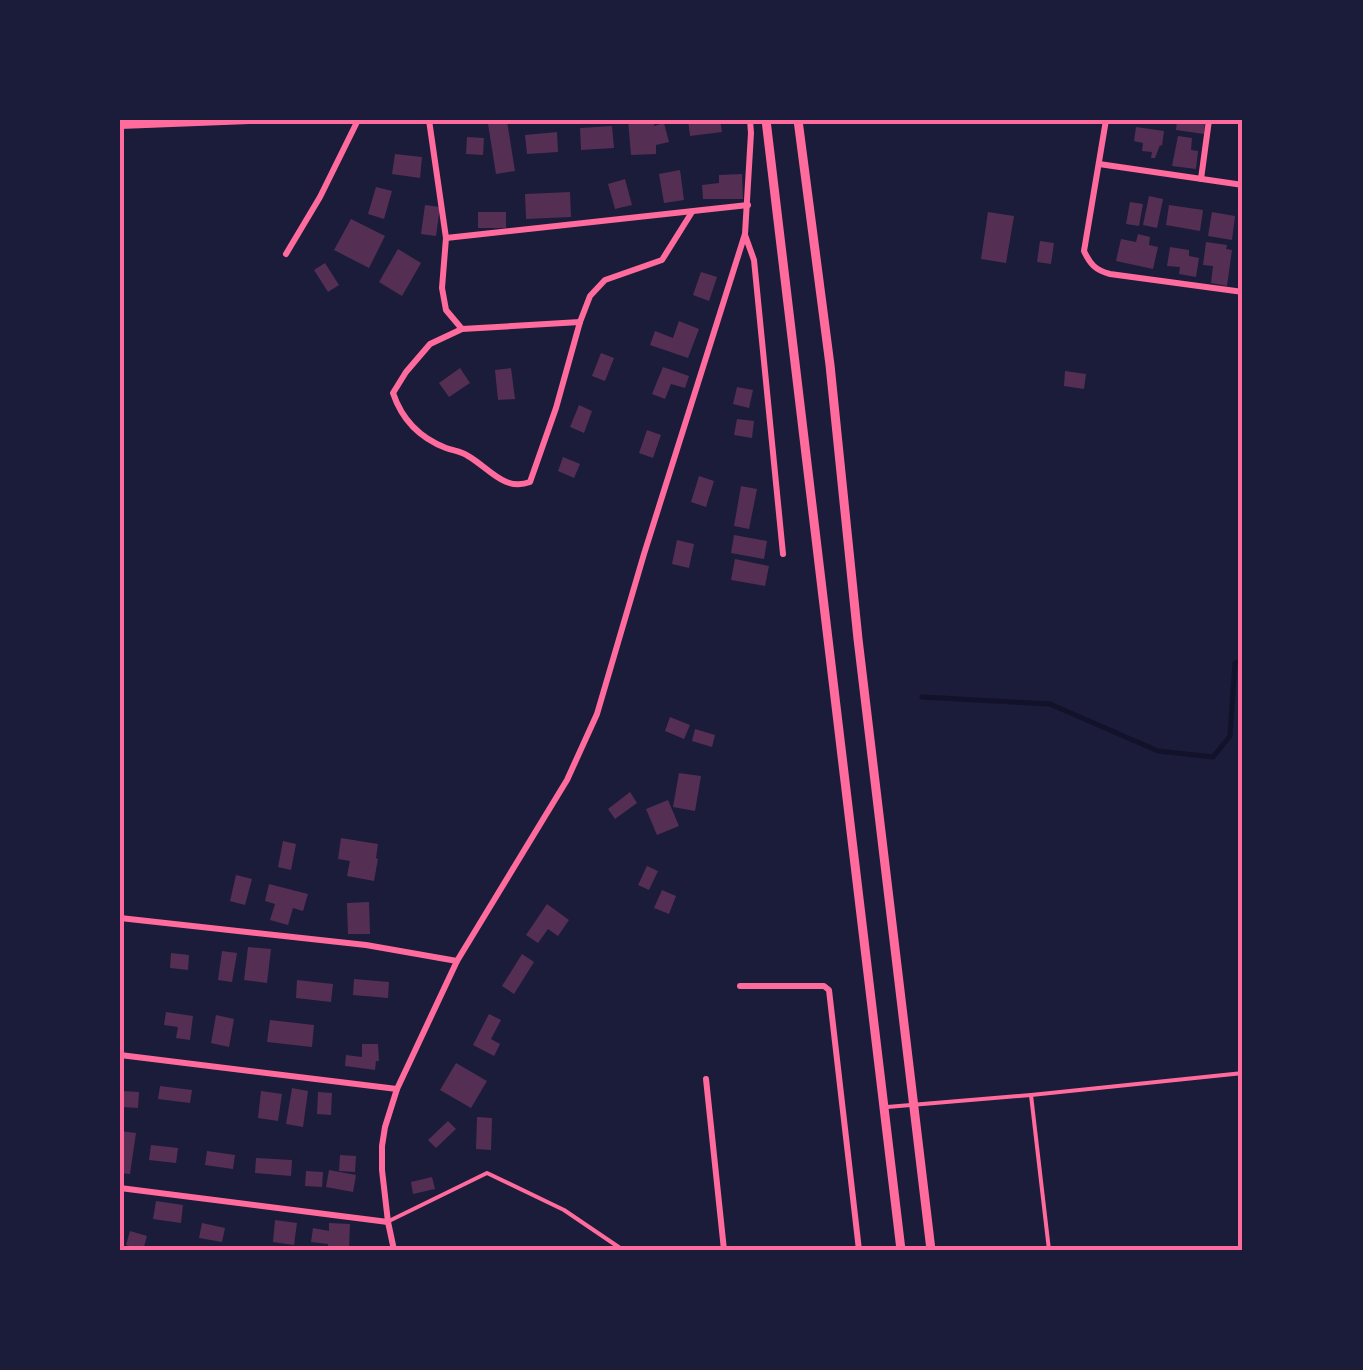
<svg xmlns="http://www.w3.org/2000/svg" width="1363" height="1370" viewBox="0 0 1363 1370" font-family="Barlow,sans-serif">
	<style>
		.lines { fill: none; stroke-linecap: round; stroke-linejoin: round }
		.stream { stroke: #12122b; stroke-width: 5 }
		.building { fill: #542f53 }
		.service { stroke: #ff6b9d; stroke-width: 4 }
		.minor { stroke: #ff6b9d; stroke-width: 6 }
		.tertiary { stroke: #ff6b9d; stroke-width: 9 }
		.neatline { fill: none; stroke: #ff6b9d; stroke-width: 4 }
	</style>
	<rect width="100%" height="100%" fill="#1b1b3a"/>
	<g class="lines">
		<path class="stream" d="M 922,697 L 1050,704 L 1158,751 L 1213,757 L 1230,736 L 1235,663 L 1243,660"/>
	</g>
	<g class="building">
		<path d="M 628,120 L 654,120 L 654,126 L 664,123 L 669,142 L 656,145 L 656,154 L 631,155 Z"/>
		<path d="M 688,120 L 720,120 L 722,132 L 690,136 Z"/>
		<path d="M 1177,120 L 1205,120 L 1204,134 L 1176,130 Z"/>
		<path d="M 507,121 L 515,171 L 496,174 L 488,124 Z"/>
		<path d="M 612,126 L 614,148 L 581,150 L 580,128 Z"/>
		<path d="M 1136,127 L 1164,131 L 1162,146 L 1160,145 L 1155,158 L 1151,158 L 1152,152 L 1142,151 L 1143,143 L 1134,141 Z"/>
		<path d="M 557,132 L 558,152 L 527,154 L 525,135 Z"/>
		<path d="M 1178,136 L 1192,138 L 1191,150 L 1198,151 L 1196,169 L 1172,166 Z"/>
		<path d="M 467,137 L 484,138 L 483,155 L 466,154 Z"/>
		<path d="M 395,154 L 422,157 L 420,178 L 392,174 Z"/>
		<path d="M 680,170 L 684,200 L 664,203 L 659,174 Z"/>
		<path d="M 742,174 L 743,199 L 703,199 L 702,185 L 719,183 L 719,175 Z"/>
		<path d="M 625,179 L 632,205 L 615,209 L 608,184 Z"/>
		<path d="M 376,187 L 392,191 L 384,219 L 368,214 Z"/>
		<path d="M 570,192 L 571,217 L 526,219 L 525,194 Z"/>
		<path d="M 1149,196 L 1163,199 L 1157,228 L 1143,225 Z"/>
		<path d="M 1130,202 L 1143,204 L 1139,226 L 1126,224 Z"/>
		<path d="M 425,205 L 440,207 L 436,236 L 421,234 Z"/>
		<path d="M 1169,205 L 1203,210 L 1200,231 L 1166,225 Z"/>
		<rect x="478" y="212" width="28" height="16"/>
		<path d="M 988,212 L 1014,216 L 1006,263 L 981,259 Z"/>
		<path d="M 1212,212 L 1235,216 L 1232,240 L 1208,236 Z"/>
		<path d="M 351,219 L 385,236 L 369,268 L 334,250 Z"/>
		<path d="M 1138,234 L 1150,237 L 1149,245 L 1158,247 L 1153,269 L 1116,261 L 1121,239 L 1136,242 Z"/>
		<path d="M 1040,241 L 1054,243 L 1051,264 L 1037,262 Z"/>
		<path d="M 1206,242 L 1227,245 L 1226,249 L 1232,250 L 1227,286 L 1211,283 L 1213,266 L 1203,265 Z"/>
		<path d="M 1170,247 L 1189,250 L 1189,256 L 1199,258 L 1196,277 L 1179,274 L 1180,267 L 1167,266 Z"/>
		<path d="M 398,249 L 421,263 L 402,296 L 379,282 Z"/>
		<path d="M 325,263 L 339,285 L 328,292 L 314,270 Z"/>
		<path d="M 701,272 L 717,277 L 709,301 L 693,295 Z"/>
		<path d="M 679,321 L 699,329 L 688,358 L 650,345 L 655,331 L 673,338 Z"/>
		<path d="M 601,353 L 614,358 L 605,381 L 592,376 Z"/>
		<path d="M 663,367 L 689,376 L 685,388 L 671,384 L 665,399 L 652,394 Z"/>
		<path d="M 460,368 L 470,383 L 449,397 L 439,383 Z"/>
		<path d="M 511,368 L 515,399 L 498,400 L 495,370 Z"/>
		<path d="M 1065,371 L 1086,374 L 1084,389 L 1064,386 Z"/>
		<path d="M 737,387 L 753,390 L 749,408 L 733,404 Z"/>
		<path d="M 579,405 L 592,411 L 584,433 L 570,427 Z"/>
		<path d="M 737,419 L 754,421 L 752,438 L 734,435 Z"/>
		<path d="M 647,430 L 661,435 L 653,458 L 639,453 Z"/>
		<path d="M 563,457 L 580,464 L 574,478 L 558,471 Z"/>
		<path d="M 699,476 L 714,481 L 706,507 L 691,502 Z"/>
		<path d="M 741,486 L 757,489 L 749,529 L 734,526 Z"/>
		<path d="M 734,535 L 767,541 L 764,559 L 731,553 Z"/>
		<path d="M 677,540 L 694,544 L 689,568 L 672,564 Z"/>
		<path d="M 735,559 L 769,566 L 765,586 L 731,580 Z"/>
		<path d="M 670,717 L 690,725 L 684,739 L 665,731 Z"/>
		<path d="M 695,729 L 715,735 L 712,747 L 692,741 Z"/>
		<path d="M 679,773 L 701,776 L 695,811 L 673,807 Z"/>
		<path d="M 630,792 L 637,803 L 615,819 L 608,809 Z"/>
		<path d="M 668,800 L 679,826 L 657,835 L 646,809 Z"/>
		<path d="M 341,838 L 378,844 L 376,858 L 378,859 L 374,881 L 347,876 L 350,861 L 338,859 Z"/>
		<path d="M 283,841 L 296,844 L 291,870 L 278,867 Z"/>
		<path d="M 647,866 L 658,871 L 649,890 L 638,885 Z"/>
		<path d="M 236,875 L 252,879 L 245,905 L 230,901 Z"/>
		<path d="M 269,884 L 308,894 L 303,911 L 293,908 L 288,925 L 270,920 L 275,904 L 265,901 Z"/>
		<path d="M 662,890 L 676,896 L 669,914 L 654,908 Z"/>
		<path d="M 369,902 L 370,934 L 348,934 L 347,903 Z"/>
		<path d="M 547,904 L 569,920 L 558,936 L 548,929 L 538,943 L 526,935 Z"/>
		<path d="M 248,947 L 271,949 L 267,983 L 244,980 Z"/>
		<path d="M 222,951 L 237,953 L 232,982 L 218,980 Z"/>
		<path d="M 171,953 L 189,955 L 188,970 L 170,968 Z"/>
		<path d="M 522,954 L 534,962 L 514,994 L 502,986 Z"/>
		<path d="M 354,979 L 389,982 L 388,998 L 353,995 Z"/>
		<path d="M 297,980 L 333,984 L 331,1002 L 296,998 Z"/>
		<path d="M 166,1012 L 193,1016 L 190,1040 L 176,1038 L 178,1027 L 164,1025 Z"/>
		<path d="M 489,1014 L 501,1020 L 491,1039 L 500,1044 L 494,1056 L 473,1045 Z"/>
		<path d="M 216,1015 L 234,1019 L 229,1047 L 211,1043 Z"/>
		<path d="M 270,1020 L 314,1025 L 312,1047 L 267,1042 Z"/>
		<path d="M 362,1044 L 378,1044 L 379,1061 L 376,1061 L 375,1070 L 345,1066 L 346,1055 L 362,1057 Z"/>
		<path d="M 456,1063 L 487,1081 L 471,1108 L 440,1090 Z"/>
		<path d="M 160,1086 L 192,1090 L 190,1103 L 158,1099 Z"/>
		<path d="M 292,1088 L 308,1091 L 303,1127 L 286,1124 Z"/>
		<path d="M 123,1091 L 139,1092 L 138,1108 L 122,1107 Z"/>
		<path d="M 261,1091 L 282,1094 L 278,1121 L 258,1118 Z"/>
		<path d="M 318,1092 L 332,1093 L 331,1115 L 317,1114 Z"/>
		<path d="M 477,1117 L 492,1118 L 491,1150 L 476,1149 Z"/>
		<path d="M 448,1121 L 456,1129 L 436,1148 L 428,1140 Z"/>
		<path d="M 120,1131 L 136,1133 L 130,1174 L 120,1173 Z"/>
		<path d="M 151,1145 L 178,1148 L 176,1163 L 149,1160 Z"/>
		<path d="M 207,1151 L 235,1155 L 233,1169 L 205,1165 Z"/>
		<path d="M 340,1155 L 356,1156 L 355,1172 L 339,1171 Z"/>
		<path d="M 256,1158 L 292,1160 L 291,1176 L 255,1173 Z"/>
		<path d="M 329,1170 L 356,1175 L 353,1192 L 326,1187 Z"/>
		<path d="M 306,1171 L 323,1172 L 322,1187 L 305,1186 Z"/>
		<path d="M 432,1177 L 435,1189 L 413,1194 L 411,1182 Z"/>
		<path d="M 156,1201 L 183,1205 L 181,1223 L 153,1219 Z"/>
		<path d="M 275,1220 L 297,1223 L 294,1245 L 273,1242 Z"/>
		<path d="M 202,1223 L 225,1228 L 222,1242 L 199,1238 Z"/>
		<path d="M 329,1223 L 350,1224 L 349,1250 L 328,1250 L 328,1244 L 311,1242 L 313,1228 L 329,1231 Z"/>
		<path d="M 130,1231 L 147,1236 L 143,1250 L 126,1245 Z"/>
	</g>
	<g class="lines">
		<g class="service">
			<path d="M 1031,1095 L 1049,1250"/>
			<path d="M 887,1107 L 1031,1095 L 1243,1073"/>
			<path d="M 389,1221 L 487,1173 L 564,1210 L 623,1250"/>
		</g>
		<g class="minor">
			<path d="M 429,120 L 446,238 L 748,205"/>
			<path d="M 1106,120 L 1084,251 C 1090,264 1095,270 1110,274 L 1243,292"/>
			<path d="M 120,126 L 278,120"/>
			<path d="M 1099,164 L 1243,185"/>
			<path d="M 1201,179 L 1209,120"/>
			<path d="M 745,235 L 754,260 L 783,554"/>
			<path d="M 446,238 L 442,288 L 446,310 L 462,329 L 580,322"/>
			<path d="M 286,254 L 320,197 L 358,120"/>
			<path d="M 462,329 L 430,344 L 406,372 L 393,393 C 402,420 420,438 446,448 C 454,451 461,451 468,456 C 488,467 504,492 530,482 L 556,408 L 580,322 L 590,296 L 605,280 L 662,260 L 692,212"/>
			<path d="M 120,918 L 366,945 L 457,961"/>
			<path d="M 740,986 L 824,986 L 829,990 L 859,1250"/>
			<path d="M 120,1055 L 397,1089"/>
			<path d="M 706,1079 L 724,1250"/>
			<path d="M 120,1188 L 388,1222"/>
			<path d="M 394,1250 L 388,1222 L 382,1170 L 382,1146 L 385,1127 L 397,1089 L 457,961 L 567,780 L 597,714 L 644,554 L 745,234 L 751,133 L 750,120"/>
		</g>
		<g class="tertiary">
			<path d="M 766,120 L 901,1250"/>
			<path d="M 798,120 L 830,365 L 858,639 L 931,1250"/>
		</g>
	</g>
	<rect width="1363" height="1370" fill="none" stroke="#1b1b3a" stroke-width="245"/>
	<rect x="122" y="122" width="1118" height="1126" class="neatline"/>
</svg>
